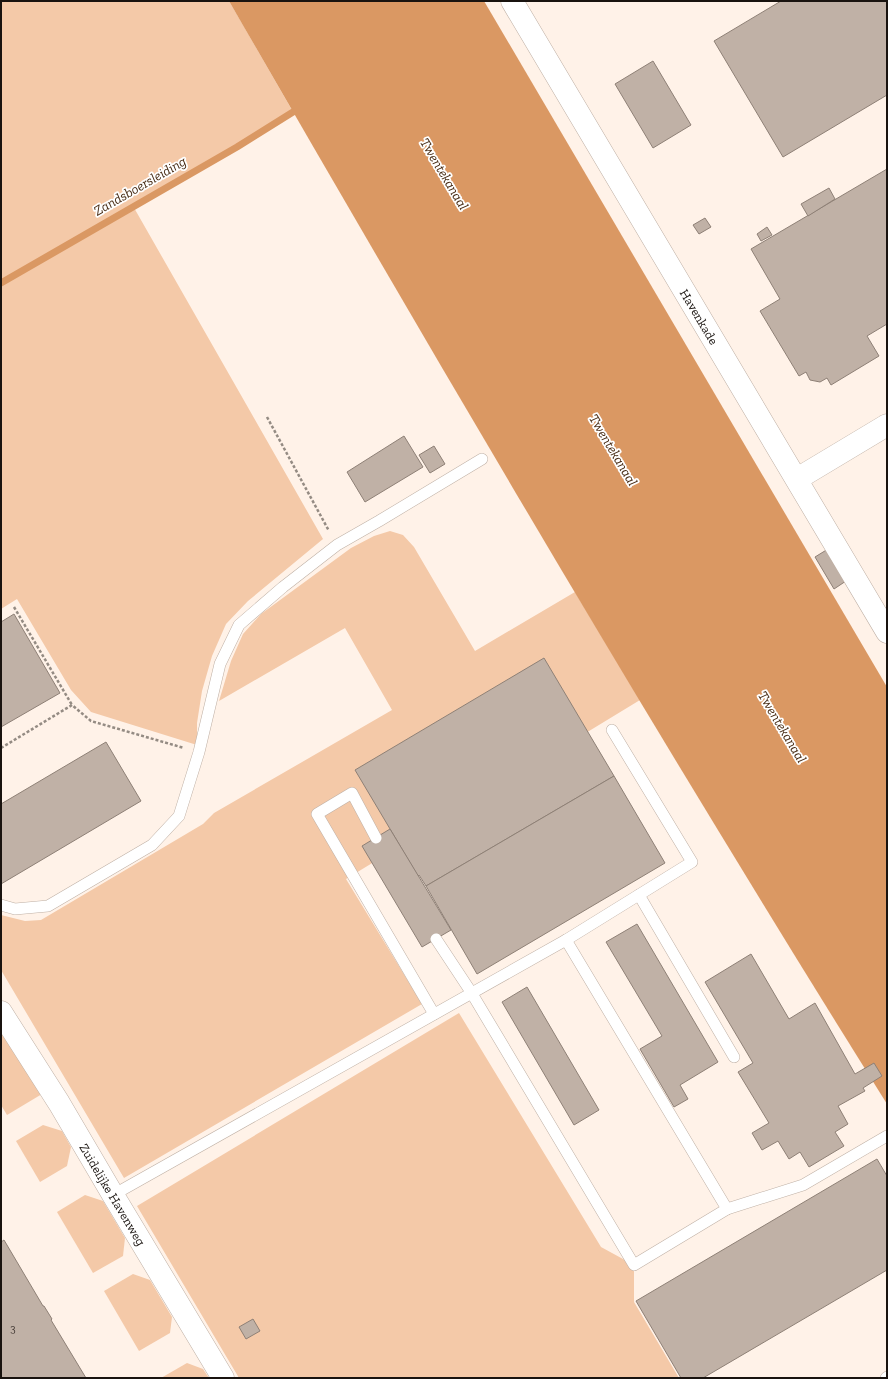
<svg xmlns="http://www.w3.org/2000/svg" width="888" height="1379" viewBox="0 0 888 1379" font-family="'Zilla Slab',serif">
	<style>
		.green { fill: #f4c9a8 }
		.water { fill: #da9863 }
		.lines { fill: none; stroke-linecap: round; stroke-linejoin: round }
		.stream { stroke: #da9863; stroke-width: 7 }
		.building { fill: #c0b1a6; stroke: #8e8076 }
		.service-casing { stroke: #bfb0a5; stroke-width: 12 }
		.minor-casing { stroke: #bfb0a5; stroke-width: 23 }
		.path { stroke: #948b83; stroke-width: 2.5; stroke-dasharray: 3 2; stroke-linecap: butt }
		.service { stroke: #fff; stroke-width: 11 }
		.minor { stroke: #fff; stroke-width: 22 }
		.labels { text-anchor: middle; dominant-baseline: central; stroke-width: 3.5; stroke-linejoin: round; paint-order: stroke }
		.number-label { font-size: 11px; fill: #433a35 }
		.street-label { font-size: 13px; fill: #19130f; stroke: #fff }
		.water-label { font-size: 14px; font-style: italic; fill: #462a13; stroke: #fff }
	</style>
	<rect width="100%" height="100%" fill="#fff2e8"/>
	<g class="green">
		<path d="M 1,1 L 229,1 L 293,112 L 237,147 L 133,206 L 323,539 L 248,601 L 226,624 L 212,656 L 202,691 L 197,723 L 197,745 L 91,712 L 71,690 L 17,599 L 1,609 Z"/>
		<path d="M 390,531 L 403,535 L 414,547 L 475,651 L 575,592 L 640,700 L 346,879 L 422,1004 L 124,1178 L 1,970 L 1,915 L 25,921 L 41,920 L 203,824 L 214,813 L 392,710 L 345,628 L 219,701 L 231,661 L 243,634 L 261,614 L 351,548 L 374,536 Z"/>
		<path d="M 459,1013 L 601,1247 L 634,1265 L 634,1302 L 679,1378 L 239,1378 L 137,1206 Z"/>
		<path d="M 1,1025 L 42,1094 L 7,1115 L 1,1105 Z"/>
		<path d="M 43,1125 L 62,1131 L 71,1147 L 67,1166 L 40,1182 L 16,1141 Z"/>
		<path d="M 85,1195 L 103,1201 L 125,1238 L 123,1256 L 93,1273 L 57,1212 Z"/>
		<path d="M 133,1274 L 150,1280 L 172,1317 L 170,1333 L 139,1351 L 104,1291 Z"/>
		<path d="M 187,1363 L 203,1369 L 209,1378 L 161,1378 Z"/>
	</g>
	<path class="water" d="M 229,1 L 484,1 L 887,687 L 887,1104 C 660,742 443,372 229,1 Z"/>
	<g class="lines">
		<path class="stream" d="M 1,283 L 237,147 L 293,112"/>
	</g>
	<g class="building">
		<path d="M 781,1 L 887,1 L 887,95 L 783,157 L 714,41 Z"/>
		<path d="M 653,61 L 691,125 L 653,148 L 615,84 Z"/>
		<path d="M 887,169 L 887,324 L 867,336 L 879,356 L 831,385 L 827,378 L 820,382 L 810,380 L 806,372 L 799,376 L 760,311 L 780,299 L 751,249 Z"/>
		<path d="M 829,188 L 835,199 L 808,216 L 801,204 Z"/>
		<path d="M 705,218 L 711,227 L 699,234 L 693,225 Z"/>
		<path d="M 767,227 L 772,235 L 761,241 L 757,234 Z"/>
		<path d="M 404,436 L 423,467 L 365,502 L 347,472 Z"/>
		<path d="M 434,446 L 445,464 L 430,473 L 419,455 Z"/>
		<path d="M 828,549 L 846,581 L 834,589 L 815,557 Z"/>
		<path d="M 14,614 L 60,693 L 1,727 L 1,622 Z"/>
		<path d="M 544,658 L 614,776 L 426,886 L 419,875 L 418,876 L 355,770 Z"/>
		<path d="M 106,742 L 141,801 L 1,884 L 1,804 Z"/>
		<path d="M 614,776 L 665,863 L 477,974 L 426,886 Z"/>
		<path d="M 390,829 L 451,930 L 422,947 L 362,846 Z"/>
		<path d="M 637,924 L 718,1062 L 680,1085 L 688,1099 L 674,1107 L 640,1049 L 662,1036 L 606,942 Z"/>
		<path d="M 751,954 L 789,1019 L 815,1003 L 855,1074 L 874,1063 L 882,1076 L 863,1088 L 865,1091 L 838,1106 L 848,1124 L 835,1132 L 844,1146 L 809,1167 L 800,1152 L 789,1159 L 778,1141 L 762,1150 L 752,1133 L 769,1123 L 738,1072 L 753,1063 L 705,982 Z"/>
		<path d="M 527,987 L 599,1110 L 574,1125 L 502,1002 Z"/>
		<path d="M 877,1159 L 887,1176 L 887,1270 L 703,1378 L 681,1378 L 636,1301 Z"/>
		<path d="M 4,1240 L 43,1306 L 44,1306 L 52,1319 L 51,1320 L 86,1378 L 1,1378 L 1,1242 Z"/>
		<path d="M 253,1319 L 260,1331 L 246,1339 L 239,1327 Z"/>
	</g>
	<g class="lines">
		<defs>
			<g id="service">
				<path d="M 376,838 L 352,793 L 317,814 L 434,1014"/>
				<path d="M 639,895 L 734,1057"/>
				<path d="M 1,905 L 15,909 L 48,906 L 152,845 L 179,816 L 199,752 L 220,664 L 239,625 L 283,587 L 337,545 L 379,521 L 482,459"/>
				<path d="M 436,939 L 471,992 L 634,1265 L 727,1209 L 566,940"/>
				<path d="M 113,1195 L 566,940 L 692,862 L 612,730"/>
				<path d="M 727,1209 L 803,1185 L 887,1136"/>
				<path d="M 886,1378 L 887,1377"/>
			</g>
			<g id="minor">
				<path id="s1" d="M 512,1 L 887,632"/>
				<path d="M 797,479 L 887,425"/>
				<path id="s2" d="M 1,1012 L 59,1103 L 113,1195 L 223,1378"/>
			</g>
		</defs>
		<use href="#service" class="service-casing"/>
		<use href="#minor" class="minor-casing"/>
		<g class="path">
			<path d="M 267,417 L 329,531"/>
			<path d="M 14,607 L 72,705"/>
			<path d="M 1,748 L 72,705 L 91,721 L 184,748"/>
		</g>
		<use href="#service" class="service"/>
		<use href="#minor" class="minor"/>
	</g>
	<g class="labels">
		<g class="number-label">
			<text x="13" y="1328">3</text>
		</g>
		<g class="street-label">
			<text stroke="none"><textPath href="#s1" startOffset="367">Havenkade</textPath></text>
			<text stroke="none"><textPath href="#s2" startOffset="214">Zuidelijke Havenweg</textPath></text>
		</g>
		<g class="water-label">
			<text transform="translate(444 174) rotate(59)">Twentekanaal</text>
			<text transform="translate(140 186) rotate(-30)">Zandsboersleiding</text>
			<text transform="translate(613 450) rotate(59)">Twentekanaal</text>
			<text transform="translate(782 727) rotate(59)">Twentekanaal</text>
		</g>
	</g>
	<rect width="888" height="1379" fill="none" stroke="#19130f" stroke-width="4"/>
</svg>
